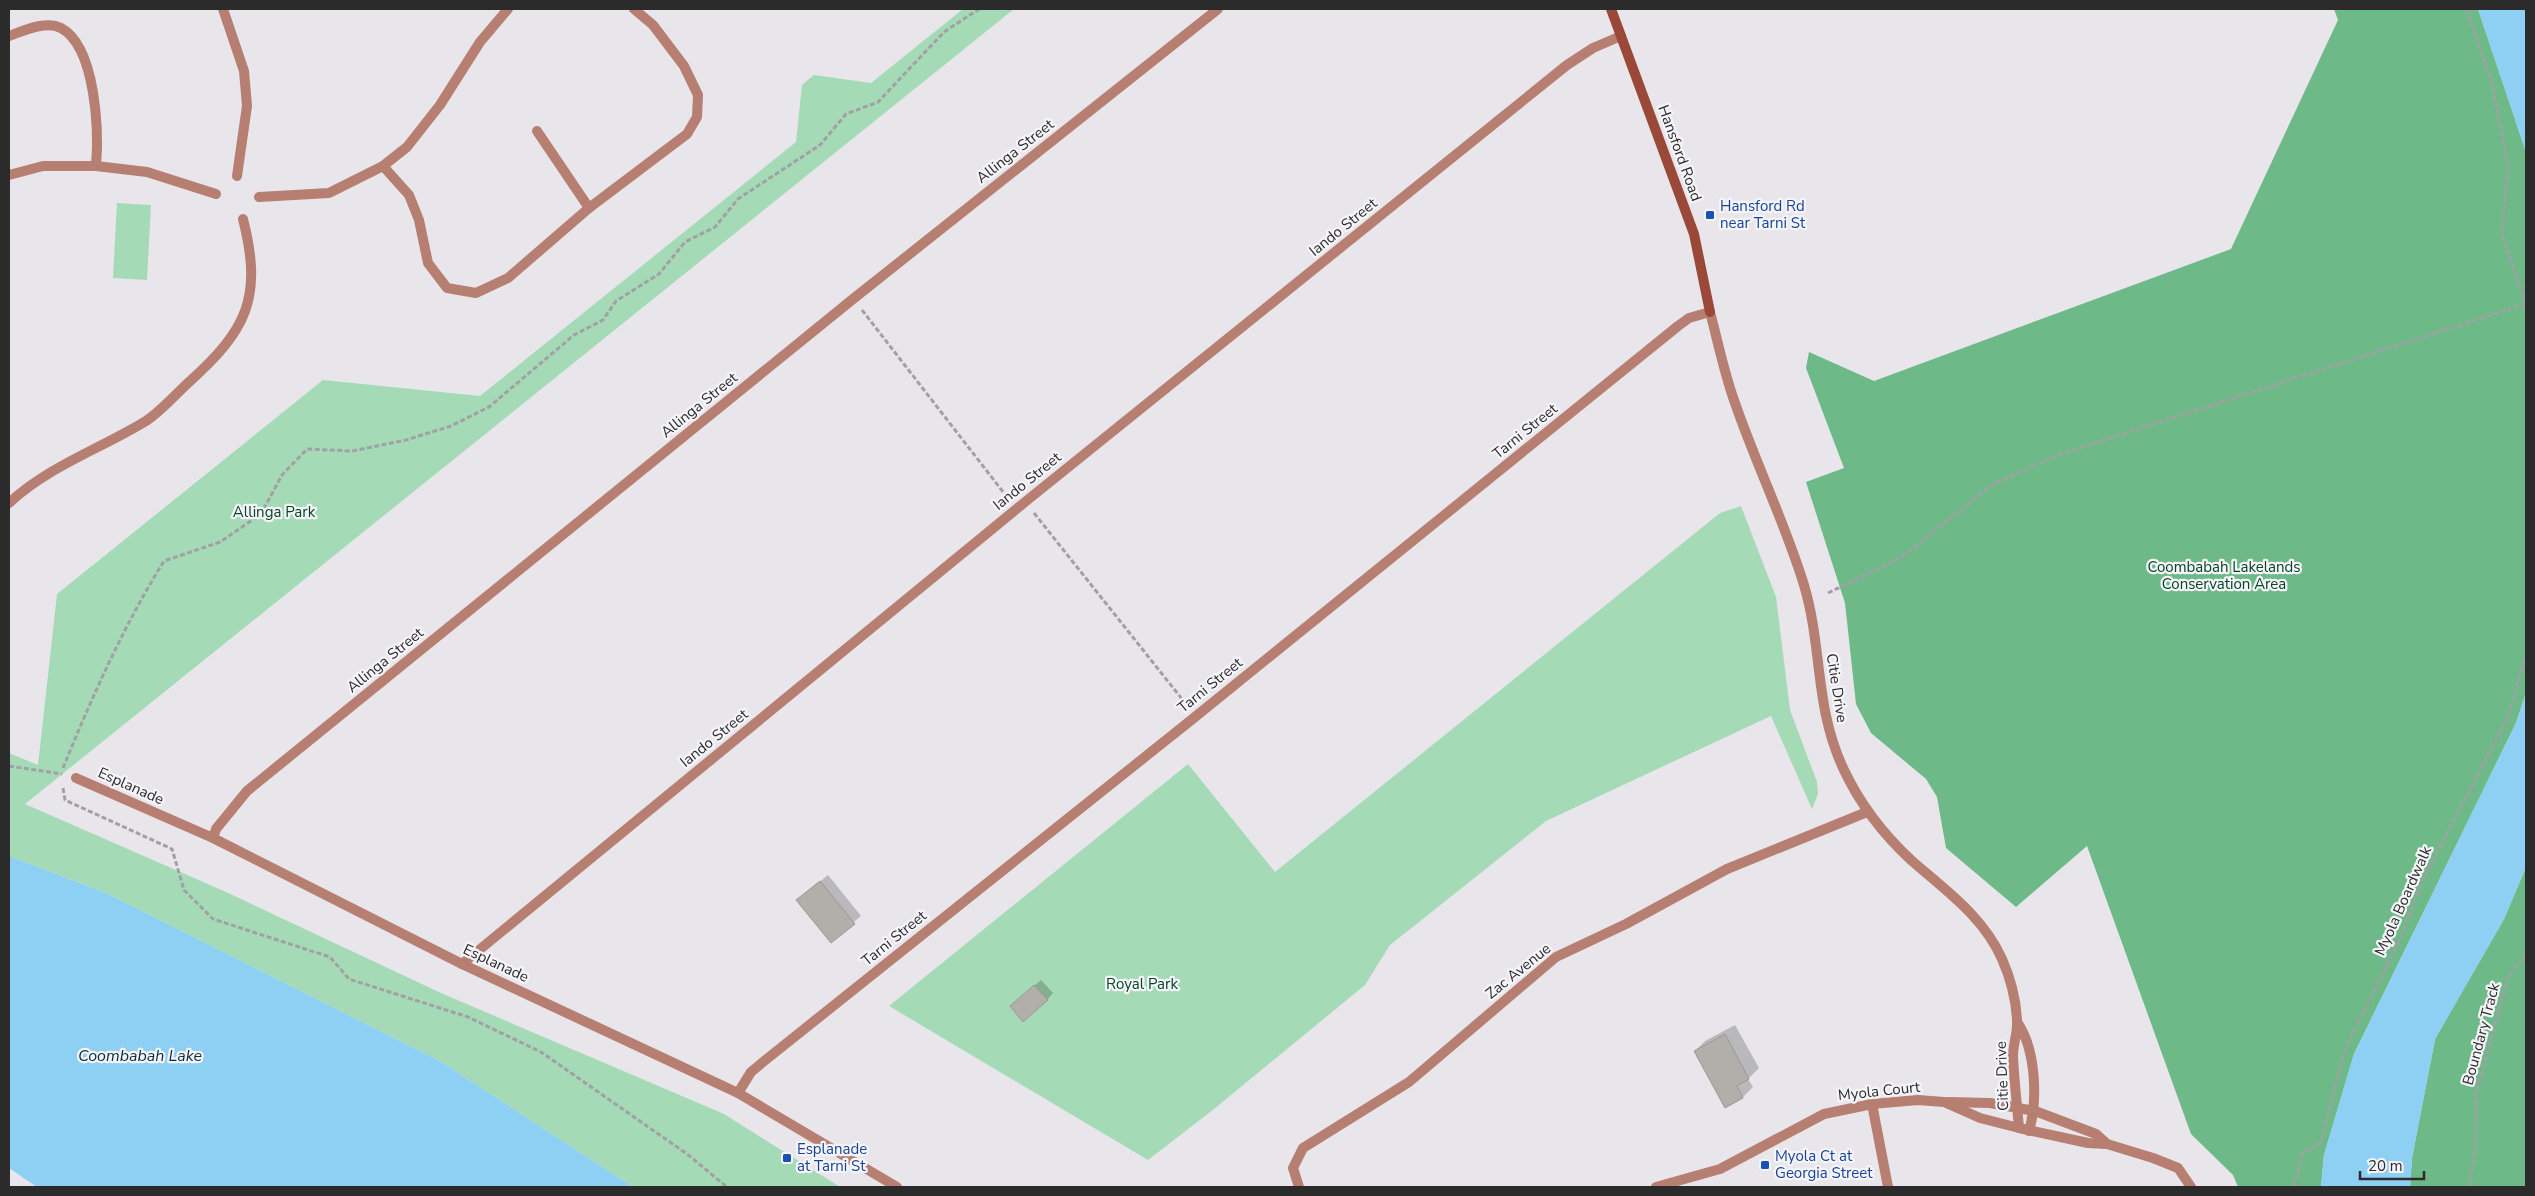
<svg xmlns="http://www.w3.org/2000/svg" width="2535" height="1196" viewBox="0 0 2535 1196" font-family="'Nunito Sans',sans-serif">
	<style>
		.green { fill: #a4dbb6 }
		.forest { fill: #6db988 }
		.water { fill: #8ecff4 }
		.shadow { fill: #0003 }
		.building { fill: #b2afab; stroke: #9b9894 }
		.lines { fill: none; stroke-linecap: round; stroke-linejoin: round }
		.path { stroke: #a1a0a4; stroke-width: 3; stroke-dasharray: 5 2.5; stroke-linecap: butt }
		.lane { stroke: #b77e72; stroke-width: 10 }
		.street { stroke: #b77e72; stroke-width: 10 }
		.secondary { stroke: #9a4939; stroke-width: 10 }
		.transit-dot { fill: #1a4fb4; stroke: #f5f4f8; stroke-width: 2 }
		.labels { text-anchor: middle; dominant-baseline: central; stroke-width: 4.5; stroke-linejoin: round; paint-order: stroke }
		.street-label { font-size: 15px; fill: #2b2b2c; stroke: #f5f4f8 }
		.transit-label { font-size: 15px; fill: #164399; stroke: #f5f4f8; text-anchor: start }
		.park-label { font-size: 15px; fill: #054424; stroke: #f5f4f8 }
		.water-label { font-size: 16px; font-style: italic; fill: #062d40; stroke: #f5f4f8 }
	</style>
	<rect width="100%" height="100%" fill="#e8e6eb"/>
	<g class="green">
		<path d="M 963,9 L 1014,9 L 25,804 L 226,892 L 441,993 L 724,1114 L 840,1187 L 633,1187 L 440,1061 L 106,893 L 9,856 L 9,753 L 38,765 L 57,594 L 323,380 L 480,396 L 796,142 L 802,85 L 814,75 L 871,83 Z"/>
		<path d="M 117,203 L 151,205 L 147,280 L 113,278 Z"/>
		<path d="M 1741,506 L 1776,597 L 1790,710 L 1817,782 L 1818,794 L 1812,809 L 1771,716 L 1546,821 L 1390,945 L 1365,985 L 1214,1109 L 1148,1160 L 889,1006 L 1188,764 L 1275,872 L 1720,513 Z"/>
	</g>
	<g class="forest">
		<path d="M 2334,9 L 2478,9 L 2526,152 L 2526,693 L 2516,723 L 2354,1054 L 2324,1155 L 2321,1187 L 2238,1187 L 2233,1175 L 2191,1134 L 2087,846 L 2016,907 L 1946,848 L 1937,797 L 1926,779 L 1871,733 L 1856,704 L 1845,603 L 1806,482 L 1844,468 L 1806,368 L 1809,352 L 1874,381 L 2231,249 L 2338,20 Z"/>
		<path d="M 2526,867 L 2526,1187 L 2410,1187 L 2412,1158 L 2435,1039 L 2504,919 Z"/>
	</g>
	<g class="water">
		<path d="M 2478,9 L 2526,9 L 2526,152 Z"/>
		<path d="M 2526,693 L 2526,867 L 2504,919 L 2435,1039 L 2412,1158 L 2410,1187 L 2321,1187 L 2324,1155 L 2354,1054 L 2516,723 Z"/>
		<path d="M 9,856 L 106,893 L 440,1061 L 633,1187 L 37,1187 L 9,1168 Z"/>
	</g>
	<g class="shadow">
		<path d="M 828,875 L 861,916 L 831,941 L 805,894 Z"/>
		<path d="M 1041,980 L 1053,993 L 1047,1000 L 1018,1000 Z"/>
		<path d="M 1735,1025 L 1759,1068 L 1748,1079 L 1753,1087 L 1743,1097 L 1725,1107 L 1695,1051 L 1705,1041 Z"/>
	</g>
	<g class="building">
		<path d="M 820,881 L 855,924 L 831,943 L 796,900 Z"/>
		<path d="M 1034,985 L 1048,1000 L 1023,1022 L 1010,1006 Z"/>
		<path d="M 1725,1034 L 1749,1079 L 1737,1086 L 1743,1098 L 1725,1108 L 1694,1051 Z"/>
	</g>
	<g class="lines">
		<g class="path">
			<path d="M 2466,9 L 2492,83 L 2508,166 L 2502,234 L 2526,304"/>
			<path d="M 862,310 L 1007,497"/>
			<path d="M 1034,513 L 1186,704"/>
			<path d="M 1828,593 L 1902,557 L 1992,485 L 2055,456 L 2525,304"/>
			<path d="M 9,766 L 62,774"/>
			<path d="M 63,768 C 92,697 124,625 164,561 L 220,542 L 261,514 L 282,475 L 307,449 L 352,451 L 406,440 L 451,426 L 489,407 L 574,335 L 603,320 L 616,301 L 659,274 L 685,242 L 715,227 L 738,199 L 820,145 L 846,114 L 878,102 L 944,32 L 979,9"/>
			<path d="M 63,788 L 65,800 L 172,849 L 184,890 L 213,919 L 330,957 L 349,979 L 468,1017 L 541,1052 L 687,1154 L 727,1187"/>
			<path d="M 2294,1187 L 2302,1153 L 2320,1144 L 2345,1049 L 2400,939 L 2423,879 L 2508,717 L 2526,653"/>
			<path d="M 2469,1187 L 2475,1149 L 2476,1094 L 2508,977 L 2526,953"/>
		</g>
		<g class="lane">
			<path d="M 223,9 L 244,71 L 247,106 L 237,176"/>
			<path d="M 9,36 C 23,31 46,20 61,28 C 96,47 99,131 96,166"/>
			<path d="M 537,131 L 589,208"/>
			<path d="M 383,166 L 409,195 L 419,220 L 428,263 L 447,288 L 476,293 L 508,278 L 589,208 L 687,134 L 697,117 L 698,95 L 684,66 L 653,25 L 634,9"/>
			<path d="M 9,175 L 43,166 L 96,166 L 147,172 L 216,194"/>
			<path d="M 259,197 L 329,193 L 383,166 L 407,147 L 440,105 L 480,42 L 508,9"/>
			<path d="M 9,503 C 49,466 100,449 146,421 C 161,411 175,395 188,383 C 247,330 263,298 243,219"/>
		</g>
		<g class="street">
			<path d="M 76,778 L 213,838 L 462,964 L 738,1093 L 897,1187"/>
			<path d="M 213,838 L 216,829 L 247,791 L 853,299 L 1218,9"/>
			<path d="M 462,964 L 1025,502 L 1567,65 L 1593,48 L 1621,36"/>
			<path d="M 2017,1022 C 2036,1049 2038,1100 2029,1131"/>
			<path d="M 738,1093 L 751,1072 L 763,1062 L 1195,717 L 1678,326 L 1689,318 L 1710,312 C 1718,342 1724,373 1735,403 C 1756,464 1785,523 1804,585 C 1823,649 1814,707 1844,770 C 1860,804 1883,834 1911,860 C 1945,890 1983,916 2002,959 C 2010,977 2016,1000 2017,1020 C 2018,1032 2013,1044 2013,1056 C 2014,1080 2017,1104 2019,1128"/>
			<path d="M 1948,1102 L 1990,1103 L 2035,1111 L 2096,1134 L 2107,1144"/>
			<path d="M 1872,1104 L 1888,1187"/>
			<path d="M 1299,1187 L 1293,1168 L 1303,1148 L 1409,1082 L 1556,957 L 1626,924 L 1727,869 L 1867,812"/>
			<path d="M 1656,1187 L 1720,1169 L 1824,1114 L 1872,1104 L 1918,1100 L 1944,1102 L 1980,1118 L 2019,1128 L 2088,1143 L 2107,1144 L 2153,1158 L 2178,1168 L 2191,1187"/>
		</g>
		<path class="secondary" d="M 1611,9 L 1694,234 L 1710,312"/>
	</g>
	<g class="transit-dot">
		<rect x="1705" y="210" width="10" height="10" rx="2.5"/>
		<rect x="782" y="1153" width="10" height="10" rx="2.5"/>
		<rect x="1760" y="1160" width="10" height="10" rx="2.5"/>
	</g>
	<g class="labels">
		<g class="street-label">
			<text transform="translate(1015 151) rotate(-38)">Allinga Street</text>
			<text transform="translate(1680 153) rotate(70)">Hansford Road</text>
			<text transform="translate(1343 227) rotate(-39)">Iando Street</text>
			<text transform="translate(699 405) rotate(-39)">Allinga Street</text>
			<text transform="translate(1525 431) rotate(-39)">Tarni Street</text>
			<text transform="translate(1027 481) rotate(-39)">Iando Street</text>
			<text transform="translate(385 660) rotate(-39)">Allinga Street</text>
			<text transform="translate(1210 685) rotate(-39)">Tarni Street</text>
			<text transform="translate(1837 688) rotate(81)">Citie Drive</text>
			<text transform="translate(714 738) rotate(-39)">Iando Street</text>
			<text transform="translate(131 786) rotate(24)">Esplanade</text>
			<text transform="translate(2403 901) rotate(-66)">Myola Boardwalk</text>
			<text transform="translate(894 938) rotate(-39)">Tarni Street</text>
			<text transform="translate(496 963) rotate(25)">Esplanade</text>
			<text transform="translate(1518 971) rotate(-39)">Zac Avenue</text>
			<text transform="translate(2481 1034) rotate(-75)">Boundary Track</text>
			<text transform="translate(2002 1076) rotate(-92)">Citie Drive</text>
			<text transform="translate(1879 1091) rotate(-6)">Myola Court</text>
		</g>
		<g class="transit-label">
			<text x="1720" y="206">Hansford Rd<tspan x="1720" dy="17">near Tarni St</tspan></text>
			<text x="797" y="1149">Esplanade<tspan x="797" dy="17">at Tarni St</tspan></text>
			<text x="1775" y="1156">Myola Ct at<tspan x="1775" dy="17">Georgia Street</tspan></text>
		</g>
		<g class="park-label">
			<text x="274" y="512">Allinga Park</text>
			<text x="2224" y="567">Coombabah Lakelands<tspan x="2224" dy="17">Conservation Area</tspan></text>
			<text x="1142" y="984">Royal Park</text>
		</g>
		<g class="water-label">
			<text x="140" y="1056">Coombabah Lake</text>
		</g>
	</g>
	<rect width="2535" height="1196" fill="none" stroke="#2b2b2c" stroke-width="20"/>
	<path d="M2360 1171v8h64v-8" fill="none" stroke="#2b2b2c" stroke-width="2.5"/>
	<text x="2368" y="1171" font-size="15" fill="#2b2b2c" stroke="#f5f4f8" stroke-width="4" paint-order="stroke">20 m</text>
</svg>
